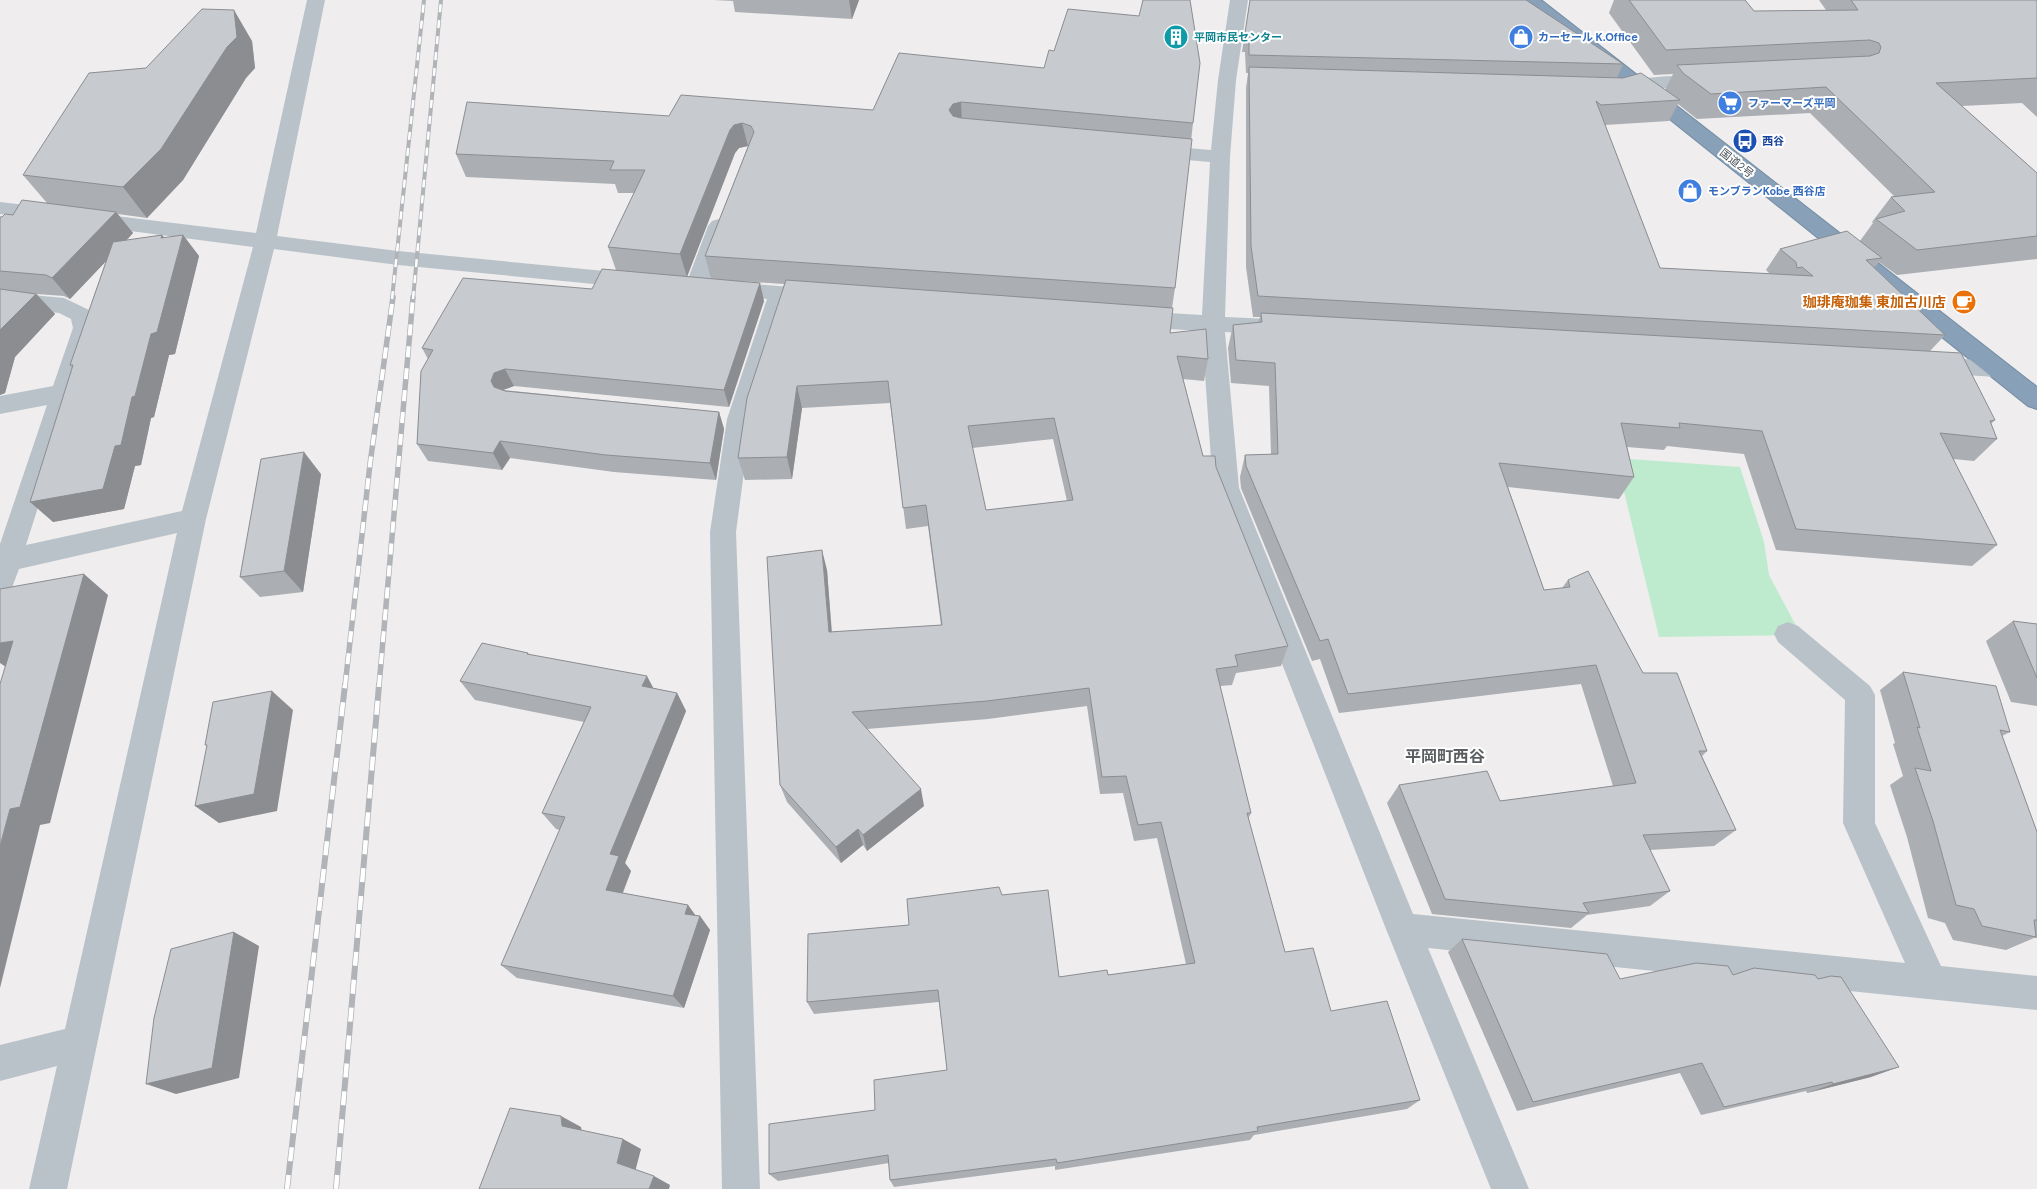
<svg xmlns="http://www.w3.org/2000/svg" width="2037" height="1189" viewBox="0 0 2037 1189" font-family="'DM Sans','Noto Sans JP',sans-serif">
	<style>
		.green { fill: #beebce }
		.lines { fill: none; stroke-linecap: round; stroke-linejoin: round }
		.highway-casing { stroke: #738ca4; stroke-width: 2 }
		.minor { fill: #b9c2c9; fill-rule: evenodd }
		.highway { fill: #88a1b8; fill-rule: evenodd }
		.rail-far2-casing { stroke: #b0b3b7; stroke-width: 4 }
		.rail-far1-casing { stroke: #b0b3b7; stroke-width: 5.5 }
		.rail-casing { stroke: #b0b3b7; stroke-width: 6 }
		.rail-far2 { stroke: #fff; stroke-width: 2.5; stroke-dasharray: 8; stroke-linecap: butt }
		.rail-far1 { stroke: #fff; stroke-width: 4; stroke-dasharray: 11; stroke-linecap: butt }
		.rail { stroke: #fff; stroke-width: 4.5; stroke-dasharray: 14; stroke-linecap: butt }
		.wall { fill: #abaeb2; fill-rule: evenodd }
		.shaded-wall { fill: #8b8d91 }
		.building { fill: #c7cacf; stroke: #8b8d91; fill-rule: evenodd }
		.labels { text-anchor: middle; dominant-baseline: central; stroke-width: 4; stroke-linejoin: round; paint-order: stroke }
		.far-culture-label { font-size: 11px; font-weight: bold; fill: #0d838f; stroke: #fff; text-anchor: start }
		.far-shop-label { font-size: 11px; font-weight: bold; fill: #366cbe; stroke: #fff; text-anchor: start }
		.far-transit-label { font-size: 11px; font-weight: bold; fill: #164399; stroke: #fff; text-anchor: start }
		.far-street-label { font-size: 11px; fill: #475159; stroke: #fff }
		.food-label { font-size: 14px; font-weight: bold; fill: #c56008; stroke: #fff; text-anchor: end }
		.quarter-label { font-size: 16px; font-weight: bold; fill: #5a5e61; stroke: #fff }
	</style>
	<rect width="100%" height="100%" fill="#efeded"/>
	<path class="green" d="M 1616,458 L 1740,467 L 1764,542 L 1769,575 L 1801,635 L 1659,637 Z"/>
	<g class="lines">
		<defs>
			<path id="highway" d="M 1521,0 L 1541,0 L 2037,387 L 2037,409 L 2028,406 Z"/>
		</defs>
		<use href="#highway" class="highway-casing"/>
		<g class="minor">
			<path d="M 307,0 L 325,0 L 277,236 L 398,251 L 636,274 L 644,276 L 647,281 L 644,286 L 636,288 L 398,265 L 274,249 L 206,519 L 67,1189 L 29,1189 L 57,1066 L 0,1081 L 0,1045 L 65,1029 L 177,533 L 19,569 L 10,593 L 0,596 L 0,544 L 47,405 L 0,414 L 0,396 L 53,386 L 73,328 L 71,319 L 59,313 L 0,306 L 0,292 L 64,298 L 89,310 L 95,328 L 26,545 L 182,511 L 253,247 L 0,214 L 0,202 L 256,233 Z"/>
			<path d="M 1230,0 L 1248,0 L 1236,80 L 1230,157 L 1225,317 L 1270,319 L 1278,321 L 1281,327 L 1278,333 L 1270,335 L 1225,332 L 1239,488 L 1413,914 L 1905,963 L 1843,823 L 1845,700 L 1778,642 L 1774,634 L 1778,626 L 1788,622 L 1798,626 L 1870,686 L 1875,695 L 1875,823 L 1941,966 L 2037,976 L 2037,1010 L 1428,948 L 1529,1189 L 1491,1189 L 1386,929 L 1213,488 L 1202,331 L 1135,327 L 1127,324 L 1124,319 L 1127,314 L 1135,311 L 1202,315 L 1210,162 L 1152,157 L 1145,155 L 1142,151 L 1145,147 L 1152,145 L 1211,150 L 1218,80 Z"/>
			<path d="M 1706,75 L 1713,77 L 1715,81 L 1713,85 L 1638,90 L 1620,95 L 1613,93 L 1611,89 C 1621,75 1687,76 1706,75 Z"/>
			<path d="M 719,219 L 726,221 L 730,226 L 707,287 L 704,292 L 696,294 L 688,292 L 685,287 L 708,226 L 712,221 Z"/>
			<path d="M 726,282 L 818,289 L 826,291 L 829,296 L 826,301 L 818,303 L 789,301 L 751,419 L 736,532 L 760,1189 L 722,1189 L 710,532 L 727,419 L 767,299 L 718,294 L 715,289 L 718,284 Z"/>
			<path d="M 1931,357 L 1997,361 L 2005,363 L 2009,369 L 2005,375 L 1997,377 L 1931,373 L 1923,371 L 1919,365 L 1923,359 Z"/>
		</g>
		<use href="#highway" class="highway"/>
		<defs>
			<g id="rail-far2">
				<path d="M 392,299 L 424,0"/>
				<path d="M 413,299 L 441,0"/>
			</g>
			<g id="rail-far1">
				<path d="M 345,686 L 370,464 L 393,297"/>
				<path d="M 379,686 L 413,297"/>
			</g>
			<g id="rail">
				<path d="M 287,1189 L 345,685"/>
				<path d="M 336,1189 L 379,685"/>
			</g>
		</defs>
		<use href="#rail-far2" class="rail-far2-casing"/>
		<use href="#rail-far1" class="rail-far1-casing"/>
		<use href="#rail" class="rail-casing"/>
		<use href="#rail-far2" class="rail-far2"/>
		<use href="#rail-far1" class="rail-far1"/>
		<use href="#rail" class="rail"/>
	</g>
	<g class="wall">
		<path d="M 714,0 L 859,0 L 852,19 L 735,12 L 733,1 Z"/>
		<path d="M 1250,0 L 1623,64 L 1617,78 L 1665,90 L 1673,74 L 1654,75 L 1609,13 L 1614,0 L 1745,0 L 1754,11 L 1826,10 L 1819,0 L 2037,0 L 2037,117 L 2022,103 L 1962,106 L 2037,173 L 2037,259 L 1897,275 L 1879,262 L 1874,268 L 1945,335 L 1930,351 L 1995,420 L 1991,424 L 1997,439 L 1974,461 L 1953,459 L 1997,545 L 1972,566 L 1776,550 L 1744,454 L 1667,446 L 1664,450 L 1627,447 L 1634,477 L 1619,499 L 1508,487 L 1544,590 L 1562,588 L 1568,580 L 1707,751 L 1702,756 L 1736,830 L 1714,846 L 1650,850 L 1670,891 L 1650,906 L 1587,915 L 1571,928 L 1432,914 L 1387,803 L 1399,785 L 1500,801 L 1613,786 L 1581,684 L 1339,713 L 1320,659 L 1312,661 L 1241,488 L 1240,477 L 1245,455 L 1271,454 L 1269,386 L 1231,383 L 1228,348 L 1233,325 L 1258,322 L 1260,317 L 1253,317 L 1246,267 L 1246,88 L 1248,73 L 1246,73 L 1245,52 L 1242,52 ZM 1678,104 L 1697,119 L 1810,113 L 1894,196 L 1891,197 L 1872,222 L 1873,223 L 1860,241 L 1780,249 L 1766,270 L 1770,274 L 1660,268 L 1605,125 L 1669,121 Z"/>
		<path d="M 252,41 L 255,68 L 246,78 L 183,180 L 147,218 L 118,214 L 133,233 L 127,240 L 162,235 L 165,238 L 183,235 L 199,256 L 175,354 L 169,355 L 154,417 L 151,418 L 141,465 L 135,466 L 124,509 L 53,522 L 72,368 L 70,365 L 106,261 L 70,299 L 64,296 L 37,294 L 55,314 L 15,357 L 5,393 L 0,395 L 0,217 L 13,215 L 47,203 L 23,175 L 146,68 Z"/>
		<path d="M 899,53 L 1193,123 L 1175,288 L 1172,308 L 1170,333 L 1208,359 L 1204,381 L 1183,379 L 1203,456 L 1216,467 L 1288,646 L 1281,666 L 1236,673 L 1232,685 L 1220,686 L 1251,813 L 1248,819 L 1285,952 L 1331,1011 L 1420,1100 L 1407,1109 L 1254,1135 L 1250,1140 L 1055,1170 L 1055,1166 L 894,1187 L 890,1180 L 889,1163 L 778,1181 L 769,1174 L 875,1110 L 947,1070 L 939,1002 L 814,1014 L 807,1002 L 909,925 L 1002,895 L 1059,977 L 1108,975 L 1186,964 L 1157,838 L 1134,841 L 1123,793 L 1100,794 L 1087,706 L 988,719 L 867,729 L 924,806 L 867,851 L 863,845 L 841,863 L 787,802 L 780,785 L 827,570 L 832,632 L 941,625 L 928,526 L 906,529 L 890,403 L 802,408 L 792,479 L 745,480 L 738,458 L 784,284 L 740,281 L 764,301 L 729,407 L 514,386 L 503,390 L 719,412 L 724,429 L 716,480 L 614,472 L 510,458 L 502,470 L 428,461 L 417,444 L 428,359 L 422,348 L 592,289 L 616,270 L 608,247 L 634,193 L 618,193 L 615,184 L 466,177 L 456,154 L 669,116 L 873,110 ZM 748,146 L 705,256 L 711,279 L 687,276 L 735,153 L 739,148 ZM 1053,439 L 1067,501 L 986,510 L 972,448 Z"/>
		<path d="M 321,474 L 303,592 L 260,597 L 240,577 Z"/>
		<path d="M 2013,621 L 2037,624 L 2037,706 L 2011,702 L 1986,641 Z"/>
		<path d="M 528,653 L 530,655 L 653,688 L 677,693 L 686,711 L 625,863 L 631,871 L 623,893 L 688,905 L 695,915 L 700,916 L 710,930 L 684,1008 L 517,978 L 501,965 L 560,830 L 556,829 L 542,813 L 584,722 L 475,700 L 460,681 Z"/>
		<path d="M 1903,672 L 2010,732 L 2002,736 L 2037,832 L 2037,938 L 2034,938 L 2006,950 L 1953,940 L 1945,923 L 1928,918 L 1907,837 L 1890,785 L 1903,776 L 1893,744 L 1895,743 L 1880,690 Z"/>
		<path d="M 1462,939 L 1620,979 L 1871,1077 L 1807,1093 L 1806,1091 L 1701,1115 L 1680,1073 L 1517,1111 L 1448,952 Z"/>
	</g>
	<g class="shaded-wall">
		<path d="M 849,0 L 859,0 L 852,19 Z"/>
		<path d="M 234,10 L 252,41 L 255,68 L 246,78 L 183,180 L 147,218 L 123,187 L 227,47 Z"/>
		<path d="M 961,102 L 962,125 L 954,127 L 949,110 L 953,104 Z"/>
		<path d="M 742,123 L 748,146 L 739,148 L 735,153 L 687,277 L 680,254 L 730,130 L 734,125 Z"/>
		<path d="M 116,212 L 133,233 L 70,299 L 52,278 Z"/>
		<path d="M 162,235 L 178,255 L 183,235 L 199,256 L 175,354 L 169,355 L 154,417 L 151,418 L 141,465 L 135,466 L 124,509 L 53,522 L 30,502 Z"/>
		<path d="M 760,283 L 764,301 L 729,407 L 724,390 Z"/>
		<path d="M 36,294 L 55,314 L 15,357 L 5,393 L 0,395 L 0,330 Z"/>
		<path d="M 505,369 L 514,386 L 503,390 L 500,398 L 491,381 L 494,373 Z"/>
		<path d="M 797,386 L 802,408 L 792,479 L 787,457 Z"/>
		<path d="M 719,412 L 724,429 L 716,480 L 710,463 Z"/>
		<path d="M 500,441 L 510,458 L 502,470 L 493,453 Z"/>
		<path d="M 304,452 L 321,474 L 303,592 L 284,571 Z"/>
		<path d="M 822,550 L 827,570 L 833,652 L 829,632 Z"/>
		<path d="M 84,574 L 108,595 L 50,823 L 40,825 L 0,988 L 0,846 L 10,809 Z"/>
		<path d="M 13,641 L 6,667 L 0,663 L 0,643 Z"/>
		<path d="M 647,676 L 657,695 L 642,686 Z"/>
		<path d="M 272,691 L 293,710 L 277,811 L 219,823 L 195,806 Z"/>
		<path d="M 677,693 L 686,711 L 625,863 L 631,871 L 618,904 L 606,890 L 610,854 Z"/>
		<path d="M 921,789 L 924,806 L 867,851 L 863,835 Z"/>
		<path d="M 858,829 L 863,845 L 841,863 L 836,847 Z"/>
		<path d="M 688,905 L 698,919 L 685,914 Z"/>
		<path d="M 700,916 L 710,930 L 684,1008 L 673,996 Z"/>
		<path d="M 234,932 L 259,946 L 239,1078 L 176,1094 L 146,1084 Z"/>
		<path d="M 1899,1067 L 1871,1077 L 1807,1093 L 1833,1084 Z"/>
		<path d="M 561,1116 L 581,1127 L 583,1137 L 562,1126 Z"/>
		<path d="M 623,1139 L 641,1149 L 635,1172 L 617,1163 Z"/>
		<path d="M 654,1176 L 670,1185 L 669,1189 L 649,1189 Z"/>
	</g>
	<g class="building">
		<path d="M 1143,0 L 1190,0 L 1200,63 L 1193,123 L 961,102 L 953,104 L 949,110 L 953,116 L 961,118 L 1192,139 L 1175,288 L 705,256 L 754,132 L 751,126 L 742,123 L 734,125 L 730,130 L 680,254 L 608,247 L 645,170 L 610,170 L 614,161 L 456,154 L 467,102 L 669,116 L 681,95 L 873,110 L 899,53 L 1044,68 L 1049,50 L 1054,51 L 1068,9 L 1139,16 Z"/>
		<path d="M 1250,0 L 1526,0 L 1623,64 L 1249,55 L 1249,34 L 1245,33 Z"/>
		<path d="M 1629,0 L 1745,0 L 1754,11 L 1858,10 L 1851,0 L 2037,0 L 2037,78 L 1936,83 L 2037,173 L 2037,236 L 1917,250 L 1876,219 L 1905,211 L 1891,197 L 1935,192 L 1826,87 L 1711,94 L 1683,73 L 1677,65 L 1870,56 L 1879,53 L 1881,47 L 1879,43 L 1870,40 L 1666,50 Z"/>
		<path d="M 202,9 L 234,10 L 237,37 L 227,47 L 161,149 L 123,187 L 23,175 L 89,73 L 146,68 Z"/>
		<path d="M 1249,67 L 1623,78 L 1641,73 L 1680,100 L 1601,105 L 1596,101 L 1660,268 L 1813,276 L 1802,267 L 1797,268 L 1796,262 L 1780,249 L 1847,231 L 1882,258 L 1866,260 L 1945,335 L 1258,296 L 1251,246 Z"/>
		<path d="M 22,200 L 116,212 L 52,278 L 46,275 L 0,271 L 0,217 L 2,217 L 5,214 L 13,215 Z"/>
		<path d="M 162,235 L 161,238 L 183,235 L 157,332 L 151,334 L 135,396 L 132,397 L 121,445 L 115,446 L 103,489 L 30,502 L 73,365 L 70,365 L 113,242 Z"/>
		<path d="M 602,269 L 760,283 L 724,390 L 505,369 L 494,373 L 491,381 L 494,387 L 505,391 L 719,412 L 710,463 L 606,455 L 500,441 L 493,453 L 417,444 L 421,371 L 433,350 L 422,348 L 463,278 L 592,289 Z"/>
		<path d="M 786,280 L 1173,308 L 1170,333 L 1206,329 L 1208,359 L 1177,356 L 1203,456 L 1215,456 L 1216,467 L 1288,646 L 1235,655 L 1238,666 L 1216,669 L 1251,813 L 1247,813 L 1285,952 L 1313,948 L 1331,1011 L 1387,1001 L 1420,1100 L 1257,1127 L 1258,1131 L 1057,1163 L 1056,1159 L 890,1180 L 888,1155 L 769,1174 L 769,1124 L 875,1110 L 874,1080 L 947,1070 L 938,990 L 807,1002 L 808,934 L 909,925 L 907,899 L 999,887 L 1002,895 L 1048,890 L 1059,977 L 1107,970 L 1108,975 L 1195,963 L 1161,822 L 1138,825 L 1126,776 L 1102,777 L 1089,688 L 987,701 L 852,712 L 921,789 L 863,835 L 858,829 L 836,847 L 780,785 L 767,557 L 822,550 L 829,632 L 942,625 L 926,505 L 903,508 L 888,381 L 797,386 L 787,457 L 738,458 L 747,398 ZM 1054,418 L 1073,500 L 986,510 L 968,426 Z"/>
		<path d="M 0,289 L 36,294 L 0,330 Z"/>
		<path d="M 1261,313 L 1961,353 L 1995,420 L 1990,421 L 1997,439 L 1940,433 L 1997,545 L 1796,529 L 1762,431 L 1679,423 L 1680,428 L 1621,423 L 1634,477 L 1499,463 L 1544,590 L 1570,587 L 1568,580 L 1588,571 L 1643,673 L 1677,673 L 1707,751 L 1699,751 L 1736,830 L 1643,835 L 1670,891 L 1583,903 L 1589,913 L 1445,899 L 1399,785 L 1487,771 L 1500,801 L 1636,783 L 1596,665 L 1348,694 L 1328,639 L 1320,641 L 1246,466 L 1245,455 L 1278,454 L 1275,363 L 1236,360 L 1233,325 L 1262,322 Z"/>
		<path d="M 304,452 L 284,571 L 240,577 L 261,459 Z"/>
		<path d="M 84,574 L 20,807 L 10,809 L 0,846 L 0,684 L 13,641 L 0,643 L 0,589 Z"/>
		<path d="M 2013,621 L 2037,624 L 2037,678 Z"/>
		<path d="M 482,643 L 528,653 L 527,654 L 647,676 L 642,686 L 677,693 L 610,854 L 619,856 L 606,890 L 688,905 L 685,914 L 700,916 L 673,996 L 501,965 L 565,817 L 542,813 L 591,707 L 460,681 Z"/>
		<path d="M 1903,672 L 1996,686 L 2010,732 L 2000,730 L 2037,832 L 2037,920 L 2034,920 L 2036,937 L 1982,926 L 1974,909 L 1956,905 L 1933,821 L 1915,768 L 1931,771 L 1917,727 L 1920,728 Z"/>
		<path d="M 272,691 L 254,794 L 195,806 L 207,745 L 205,745 L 213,702 Z"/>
		<path d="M 234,932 L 212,1068 L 146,1084 L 154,1018 L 171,949 Z"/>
		<path d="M 1462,939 L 1607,954 L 1620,979 L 1696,963 L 1728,966 L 1733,975 L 1754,968 L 1815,975 L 1818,979 L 1831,976 L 1841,977 L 1899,1067 L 1833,1084 L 1832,1082 L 1724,1107 L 1702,1063 L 1533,1102 Z"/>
		<path d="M 510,1108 L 561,1116 L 562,1126 L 623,1139 L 617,1163 L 654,1176 L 649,1189 L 479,1189 Z"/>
	</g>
	<defs>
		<symbol id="building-disc" viewBox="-11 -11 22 22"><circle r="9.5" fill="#0f9aa8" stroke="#fff"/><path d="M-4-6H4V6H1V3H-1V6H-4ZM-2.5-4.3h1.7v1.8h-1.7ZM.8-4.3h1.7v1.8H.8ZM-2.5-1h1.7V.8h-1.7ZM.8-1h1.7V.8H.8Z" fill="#fff"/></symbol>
		<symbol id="shop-disc" viewBox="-11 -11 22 22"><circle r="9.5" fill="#3f7fe0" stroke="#fff"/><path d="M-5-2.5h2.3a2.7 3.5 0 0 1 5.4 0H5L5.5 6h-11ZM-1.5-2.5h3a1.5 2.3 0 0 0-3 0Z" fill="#fff"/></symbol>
		<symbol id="supermarket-disc" viewBox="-11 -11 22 22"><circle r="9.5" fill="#3f7fe0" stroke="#fff"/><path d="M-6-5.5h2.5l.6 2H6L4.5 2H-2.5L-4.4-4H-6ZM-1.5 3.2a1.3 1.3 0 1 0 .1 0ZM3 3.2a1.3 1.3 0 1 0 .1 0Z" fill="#fff"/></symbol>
		<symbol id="bus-disc" viewBox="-11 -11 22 22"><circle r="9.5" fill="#1a4fb4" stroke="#fff"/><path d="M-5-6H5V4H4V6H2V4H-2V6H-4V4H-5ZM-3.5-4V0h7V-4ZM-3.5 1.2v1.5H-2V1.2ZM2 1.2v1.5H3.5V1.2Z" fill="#fff"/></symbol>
		<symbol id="cafe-disc" viewBox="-11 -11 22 22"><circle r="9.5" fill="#e8710a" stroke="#fff"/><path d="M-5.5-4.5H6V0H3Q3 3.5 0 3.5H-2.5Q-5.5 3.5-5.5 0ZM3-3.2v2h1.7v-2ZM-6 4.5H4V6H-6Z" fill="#fff"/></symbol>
	</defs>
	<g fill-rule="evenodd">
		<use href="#building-disc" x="1162" y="23" width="28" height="28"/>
		<use href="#shop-disc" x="1507" y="23" width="28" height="28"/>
		<use href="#supermarket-disc" x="1716" y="89" width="28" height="28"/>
		<use href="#bus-disc" x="1731" y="127" width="28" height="28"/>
		<use href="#shop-disc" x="1676" y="177" width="28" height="28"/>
		<use href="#cafe-disc" x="1950" y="288" width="28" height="28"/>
	</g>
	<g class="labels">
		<g class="far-culture-label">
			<text x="1194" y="37">平岡市民センター</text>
		</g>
		<g class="far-shop-label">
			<text x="1538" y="37">カーセール K.Office</text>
			<text x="1748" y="103">ファーマーズ平岡</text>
			<text x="1708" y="191">モンブランKobe 西谷店</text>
		</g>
		<g class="far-transit-label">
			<text x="1762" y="141">西谷</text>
		</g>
		<g class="far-street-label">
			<text transform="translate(1737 163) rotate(38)">国道2号</text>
		</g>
		<g class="food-label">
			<text x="1946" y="302">珈琲庵珈集 東加古川店</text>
		</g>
		<g class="quarter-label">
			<text x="1445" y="756">平岡町西谷</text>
		</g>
	</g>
</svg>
